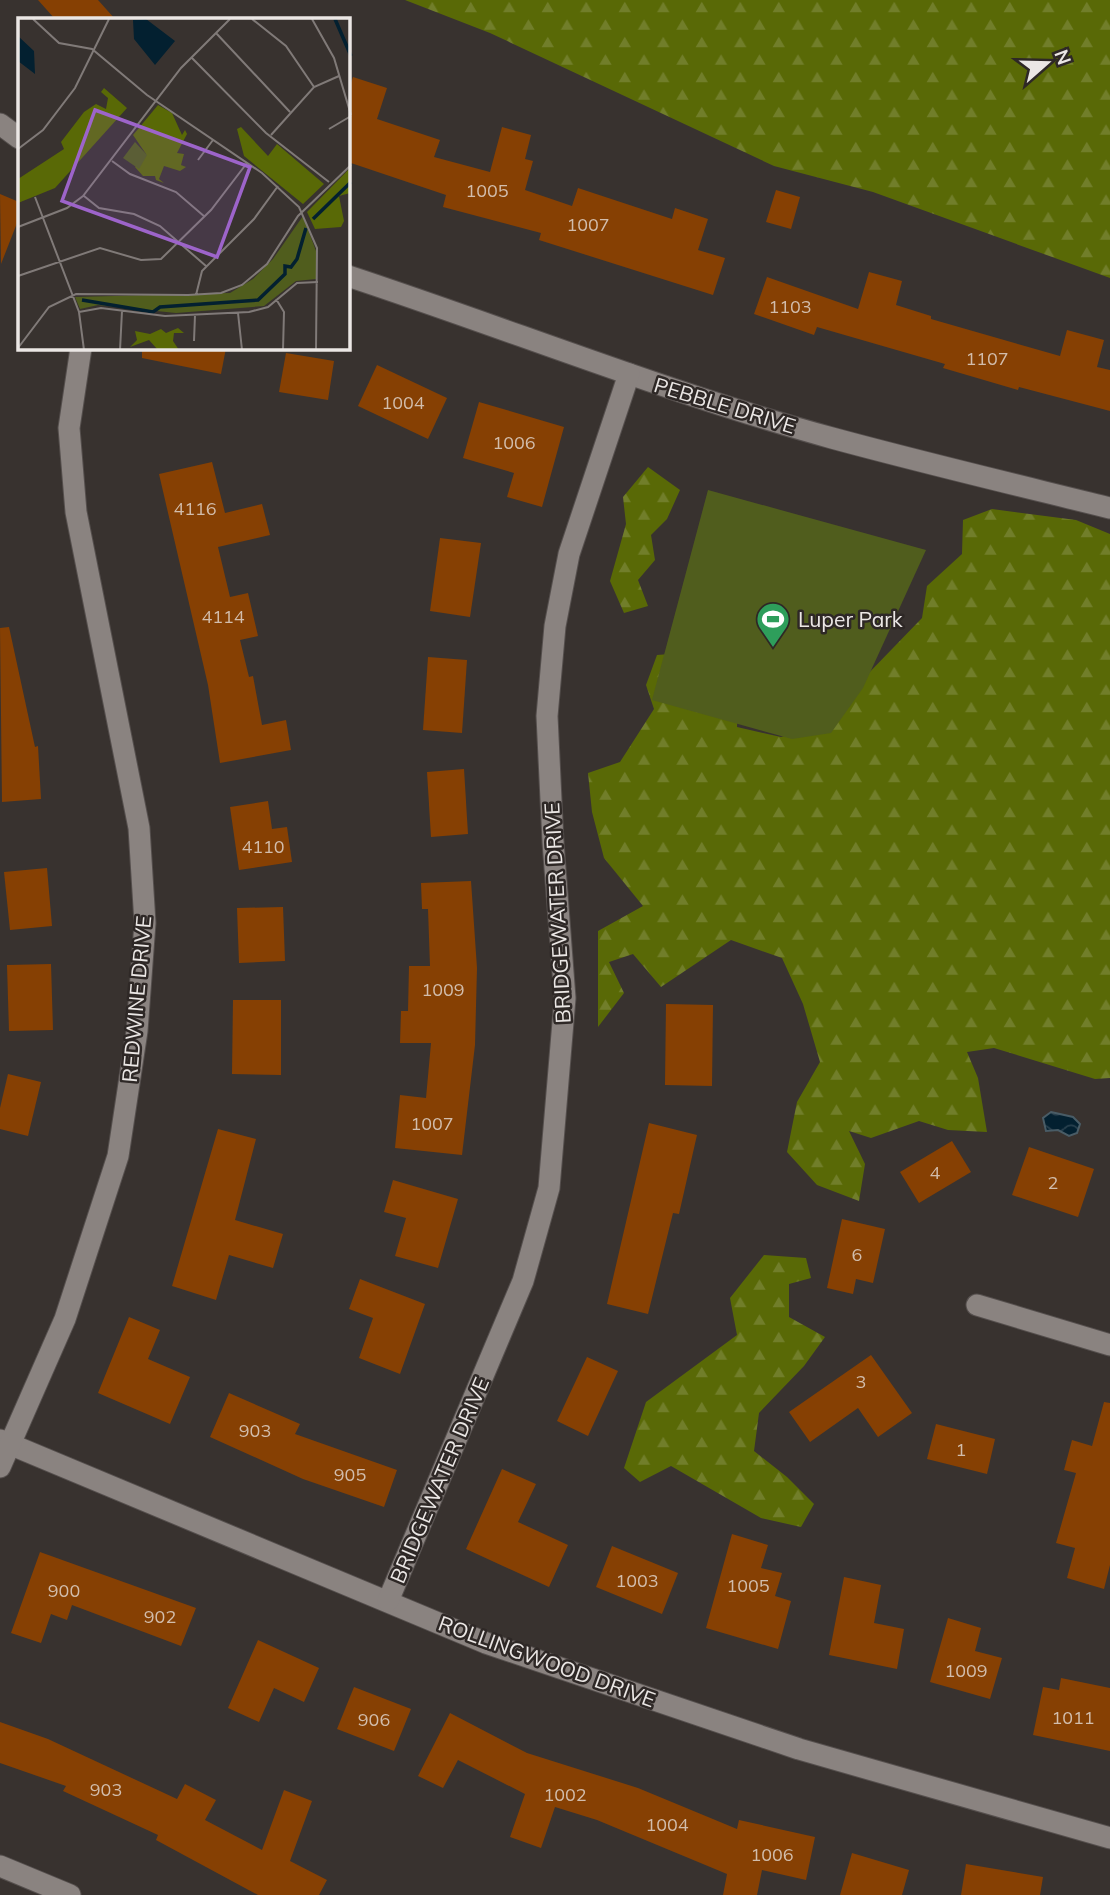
<svg xmlns="http://www.w3.org/2000/svg" width="1110" height="1895" viewBox="0 0 1110 1895" font-family="Mulish,sans-serif">
	<style>
		.forest { fill: url(#forest-firs) }
		.garden { fill: #505d1d }
		.water { fill: url(#water-waves); stroke: #495c66; stroke-width: 2 }
		.building { fill: #864003 }
		.lines { fill: none; stroke-linecap: round; stroke-linejoin: round }
		.street-casing { stroke: #554f4d; stroke-width: 23 }
		.street { stroke: #8a8380; stroke-width: 21 }
		.labels { text-anchor: middle; dominant-baseline: central; stroke-width: 5; stroke-linejoin: round; paint-order: stroke }
		.number-label { font-size: 18px; fill: #d2bdac }
		.street-label { font-size: 21px; fill: #ebe7e5; stroke: #2e2826 }
		.poi-label { font-size: 21px; fill: #ebe7e5; stroke: #2e2826; text-anchor: start }
		.inset-river { fill: none; stroke: #032030; stroke-width: 3.5 }
		.inset-road { fill: none; stroke: #807a78; stroke-width: 2 }
		.view { fill: #9d64ca; fill-opacity: 0.15; stroke: #9d64ca; stroke-width: 3.5 }
		.inset-edge { fill: none; stroke: #ebe7e5; stroke-width: 3.5 }
	</style>
	<defs>
		<pattern id="forest-firs" width="22" height="20" patternUnits="userSpaceOnUse" patternTransform="scale(1.75)"><rect width="22" height="20" fill="#596906"/><path d="M5 1l3.5 6h-7zM16 11l3.5 6h-7z" fill="#717e2a"/></pattern>
		<pattern id="water-waves" width="16" height="10" patternUnits="userSpaceOnUse" patternTransform="scale(1.75)"><rect width="16" height="10" fill="#032030"/><path d="M0 5q4-4 8 0t8 0" fill="none" stroke="#28404e"/></pattern>
	</defs>
	<rect width="100%" height="100%" fill="#38322f"/>
	<g class="forest">
		<path d="M 405,0 L 1110,0 L 1110,278 L 873,192 L 774,166 L 490,33 Z"/>
		<path d="M 648,467 L 680,490 L 667,519 L 651,535 L 655,560 L 638,580 L 648,606 L 624,613 L 610,581 L 626,524 L 623,497 Z"/>
		<path d="M 992,509 L 1076,520 L 1110,534 L 1110,1078 L 1095,1079 L 994,1048 L 967,1052 L 978,1078 L 987,1132 L 948,1130 L 919,1121 L 871,1138 L 849,1131 L 865,1164 L 859,1201 L 817,1185 L 787,1152 L 797,1102 L 820,1062 L 803,1004 L 782,958 L 731,940 L 661,987 L 633,954 L 609,962 L 624,993 L 598,1027 L 598,931 L 643,906 L 604,858 L 592,812 L 588,773 L 620,762 L 654,709 L 646,685 L 657,655 L 683,653 L 738,696 L 737,727 L 781,737 L 837,720 L 863,679 L 922,618 L 927,586 L 962,554 L 963,520 Z"/>
		<path d="M 764,1255 L 806,1258 L 811,1278 L 789,1284 L 789,1317 L 825,1337 L 804,1366 L 759,1413 L 754,1451 L 787,1477 L 814,1504 L 801,1527 L 761,1518 L 671,1466 L 640,1482 L 624,1468 L 646,1402 L 737,1335 L 730,1298 Z"/>
	</g>
	<path class="garden" d="M 708,490 L 926,550 L 863,688 L 831,733 L 792,739 L 652,700 Z"/>
	<path class="water" d="M 1051,1112 L 1073,1117 L 1080,1124 L 1077,1133 L 1069,1136 L 1058,1130 L 1046,1131 L 1043,1118 Z"/>
	<g class="building">
		<path d="M 38,0 L 98,0 L 115,19 L 55,19 Z"/>
		<path d="M 353,77 L 387,88 L 377,119 L 440,140 L 434,157 L 490,172 L 502,127 L 531,135 L 525,159 L 533,161 L 525,190 L 572,206 L 578,188 L 672,219 L 675,208 L 708,219 L 698,250 L 725,258 L 713,295 L 539,240 L 541,233 L 443,207 L 446,195 L 348,162 L 348,91 Z"/>
		<path d="M 776,190 L 800,197 L 791,229 L 766,222 Z"/>
		<path d="M 0,194 L 19,202 L 19,218 L 1,264 Z"/>
		<path d="M 869,272 L 902,281 L 896,305 L 931,316 L 931,319 L 1060,356 L 1067,330 L 1104,340 L 1097,367 L 1110,370 L 1110,411 L 1019,387 L 1018,390 L 943,368 L 945,364 L 817,327 L 814,335 L 754,314 L 767,277 L 858,309 Z"/>
		<path d="M 142,348 L 226,348 L 221,374 L 142,358 Z"/>
		<path d="M 286,353 L 334,361 L 328,400 L 279,392 Z"/>
		<path d="M 377,365 L 447,398 L 428,439 L 358,406 Z"/>
		<path d="M 479,402 L 564,427 L 542,507 L 507,497 L 514,473 L 463,458 Z"/>
		<path d="M 212,462 L 225,513 L 262,504 L 270,535 L 218,547 L 230,597 L 248,593 L 258,636 L 240,640 L 249,677 L 253,676 L 262,725 L 286,720 L 291,750 L 220,763 L 208,685 L 159,474 Z"/>
		<path d="M 440,538 L 481,543 L 470,617 L 430,611 Z"/>
		<path d="M 9,627 L 35,747 L 38,746 L 41,799 L 2,802 L 0,628 Z"/>
		<path d="M 428,657 L 467,660 L 462,733 L 423,730 Z"/>
		<path d="M 464,769 L 468,834 L 431,837 L 427,772 Z"/>
		<path d="M 268,801 L 272,829 L 287,827 L 292,862 L 239,870 L 230,807 Z"/>
		<path d="M 47,868 L 52,926 L 10,930 L 4,872 Z"/>
		<path d="M 471,881 L 477,968 L 475,1045 L 462,1155 L 395,1148 L 400,1095 L 426,1098 L 431,1043 L 400,1043 L 401,1011 L 408,1011 L 409,966 L 430,966 L 428,909 L 422,909 L 421,883 Z"/>
		<path d="M 283,907 L 285,961 L 239,963 L 237,908 Z"/>
		<path d="M 51,964 L 53,1030 L 9,1031 L 7,965 Z"/>
		<path d="M 233,1000 L 281,1000 L 281,1075 L 232,1074 Z"/>
		<path d="M 666,1004 L 713,1005 L 712,1086 L 665,1085 Z"/>
		<path d="M 8,1074 L 41,1082 L 28,1136 L 0,1129 L 0,1108 Z"/>
		<path d="M 649,1123 L 697,1135 L 679,1214 L 673,1213 L 648,1314 L 607,1304 Z"/>
		<path d="M 218,1129 L 256,1139 L 235,1220 L 283,1234 L 273,1268 L 229,1255 L 216,1300 L 172,1286 Z"/>
		<path d="M 952,1141 L 971,1172 L 919,1203 L 900,1172 Z"/>
		<path d="M 1029,1147 L 1094,1169 L 1078,1217 L 1012,1195 Z"/>
		<path d="M 393,1180 L 458,1199 L 438,1268 L 395,1256 L 406,1218 L 384,1212 Z"/>
		<path d="M 842,1219 L 885,1229 L 873,1283 L 856,1279 L 853,1294 L 827,1288 Z"/>
		<path d="M 360,1279 L 425,1304 L 400,1374 L 359,1358 L 373,1318 L 349,1309 Z"/>
		<path d="M 129,1317 L 160,1330 L 148,1359 L 190,1377 L 170,1424 L 98,1393 Z"/>
		<path d="M 871,1355 L 912,1413 L 878,1437 L 858,1408 L 810,1442 L 789,1412 Z"/>
		<path d="M 587,1357 L 618,1371 L 588,1436 L 557,1421 Z"/>
		<path d="M 229,1393 L 300,1424 L 295,1434 L 397,1470 L 384,1507 L 303,1479 L 210,1437 Z"/>
		<path d="M 1104,1402 L 1110,1403 L 1110,1565 L 1104,1589 L 1067,1578 L 1075,1548 L 1056,1543 L 1076,1473 L 1064,1470 L 1072,1440 L 1092,1446 Z"/>
		<path d="M 936,1424 L 995,1439 L 987,1474 L 927,1459 Z"/>
		<path d="M 502,1469 L 536,1484 L 518,1522 L 568,1545 L 549,1587 L 466,1549 Z"/>
		<path d="M 732,1534 L 768,1545 L 761,1568 L 782,1573 L 775,1596 L 791,1601 L 778,1649 L 706,1628 Z"/>
		<path d="M 612,1546 L 678,1573 L 662,1614 L 596,1587 Z"/>
		<path d="M 40,1552 L 196,1608 L 181,1646 L 72,1605 L 67,1620 L 51,1614 L 41,1643 L 11,1633 Z"/>
		<path d="M 844,1577 L 881,1585 L 874,1623 L 904,1629 L 897,1669 L 829,1655 Z"/>
		<path d="M 948,1618 L 981,1628 L 975,1651 L 1002,1658 L 990,1699 L 930,1682 Z"/>
		<path d="M 258,1640 L 319,1668 L 304,1702 L 274,1688 L 259,1722 L 228,1708 Z"/>
		<path d="M 1061,1678 L 1110,1688 L 1110,1751 L 1033,1735 L 1043,1687 L 1059,1690 Z"/>
		<path d="M 354,1687 L 411,1709 L 394,1751 L 337,1729 Z"/>
		<path d="M 450,1713 L 527,1753 L 638,1788 L 737,1829 L 739,1820 L 815,1837 L 806,1880 L 762,1870 L 757,1895 L 723,1895 L 727,1874 L 597,1820 L 555,1807 L 541,1848 L 510,1837 L 525,1794 L 458,1760 L 443,1788 L 418,1776 Z"/>
		<path d="M 0,1722 L 48,1739 L 177,1799 L 185,1784 L 216,1800 L 205,1820 L 262,1850 L 284,1790 L 312,1801 L 290,1861 L 327,1880 L 319,1895 L 258,1895 L 156,1840 L 158,1835 L 63,1791 L 66,1786 L 0,1763 Z"/>
		<path d="M 852,1853 L 909,1870 L 902,1895 L 840,1895 Z"/>
		<path d="M 966,1864 L 1043,1877 L 1040,1895 L 961,1895 Z"/>
	</g>
	<g class="lines">
		<defs>
			<g id="street">
				<path d="M 0,124 L 19,138"/>
				<path d="M 348,276 C 509,329 668,393 832,438 C 924,463 1017,485 1110,508"/>
				<path d="M 977,1305 L 1110,1345"/>
				<path d="M 0,1440 L 486,1643 L 799,1749 L 1110,1838"/>
				<path d="M 0,1467 L 65,1319 L 118,1156 L 137,1031 L 145,923 L 139,828 L 76,512 L 69,428 L 81,348"/>
				<path d="M 388,1601 L 523,1281 L 549,1188 L 565,998 L 553,842 L 547,716 L 555,626 L 569,554 L 629,374"/>
				<path d="M 0,1866 L 70,1895"/>
			</g>
		</defs>
		<use href="#street" class="street-casing"/>
		<use href="#street" class="street"/>
	</g>
	<defs>
		<symbol id="stadium-pin" viewBox="-11 -11 22 30"><path d="M0 17L-7.5 6A9.5 9.5 0 1 1 7.5 6Z" fill="#2e9e5b" stroke="#2e2826"/><path d="M0-5a6.5 5 0 1 0 0 10a6.5 5 0 1 0 0-10ZM-3.5-1.8h7v3.6h-7Z" fill="#fff"/></symbol>
	</defs>
	<g fill-rule="evenodd">
		<use href="#stadium-pin" x="754" y="600" width="38" height="52"/>
	</g>
	<g class="labels">
		<g class="number-label">
			<text x="487" y="190">1005</text>
			<text x="588" y="224">1007</text>
			<text x="790" y="306">1103</text>
			<text x="987" y="358">1107</text>
			<text x="403" y="402">1004</text>
			<text x="514" y="442">1006</text>
			<text x="195" y="508">4116</text>
			<text x="223" y="616">4114</text>
			<text x="263" y="846">4110</text>
			<text x="443" y="989">1009</text>
			<text x="432" y="1123">1007</text>
			<text x="935" y="1172">4</text>
			<text x="1053" y="1182">2</text>
			<text x="857" y="1254">6</text>
			<text x="861" y="1381">3</text>
			<text x="255" y="1430">903</text>
			<text x="961" y="1449">1</text>
			<text x="350" y="1474">905</text>
			<text x="637" y="1580">1003</text>
			<text x="748" y="1585">1005</text>
			<text x="64" y="1590">900</text>
			<text x="160" y="1616">902</text>
			<text x="966" y="1670">1009</text>
			<text x="1073" y="1717">1011</text>
			<text x="374" y="1719">906</text>
			<text x="106" y="1789">903</text>
			<text x="565" y="1794">1002</text>
			<text x="667" y="1824">1004</text>
			<text x="772" y="1854">1006</text>
		</g>
		<g class="street-label">
			<text transform="translate(725 405) rotate(17)">PEBBLE DRIVE</text>
			<text transform="translate(557 913) rotate(-93)">BRIDGEWATER DRIVE</text>
			<text transform="translate(136 999) rotate(-85)">REDWINE DRIVE</text>
			<text transform="translate(439 1480) rotate(-67)">BRIDGEWATER DRIVE</text>
			<text transform="translate(547 1661) rotate(20)">ROLLINGWOOD DRIVE</text>
		</g>
		<g class="poi-label">
			<text x="798" y="619">Luper Park</text>
		</g>
	</g>
	<g transform="translate(18 18)">
		<rect width="332" height="332" fill="#38322f"/>
		<path d="M 86,70 L 109,90 L 37,170 L 0,185 L 0,161 L 46,131 L 43,124 L 66,94 L 78,86 L 88,91 L 90,80 L 83,74 ZM 140,87 L 154,95 L 164,117 L 167,112 L 169,116 L 159,135 L 166,136 L 163,147 L 168,149 L 162,153 L 146,148 L 141,161 L 146,165 L 138,162 L 137,158 L 125,158 L 117,149 L 128,136 L 115,117 ZM 223,109 L 250,138 L 259,126 L 306,166 L 285,186 L 226,138 L 219,111 ZM 332,150 L 332,175 L 321,178 L 326,203 L 323,209 L 297,211 L 289,194 ZM 160,310 L 166,315 L 156,315 L 155,323 L 161,332 L 140,332 L 131,322 L 112,329 L 119,322 L 117,313 L 132,316 L 143,311 L 148,315 Z" fill="#596906"/>
		<path d="M 285,198 L 298,233 L 298,261 L 278,263 L 246,288 L 158,295 L 80,287 L 62,291 L 57,279 L 212,275 L 235,261 L 255,241 Z" fill="#505d1d"/>
		<path d="M 117,124 L 129,137 L 121,151 L 105,140 Z" fill="#505d1d"/>
		<path d="M 128,1 L 157,23 L 137,47 L 116,21 L 115,2 ZM 0,18 L 16,33 L 17,56 L 0,43 Z" fill="#032030"/>
		<path class="inset-river" d="M 317,1 L 333,38M 295,201 L 333,164M 64,282 L 135,294 L 142,289 L 240,282 L 267,256 L 267,248 L 273,249 L 279,241 L 288,210"/>
		<path class="inset-road" d="M 15,1 L 41,25 L 74,31 L 129,77 L 244,155 L 281,189 L 299,230 L 298,332M 234,1 L 268,28 L 296,69M 294,1 L 316,40 L 333,97M 198,15 L 272,94M 173,39 L 248,115 L 311,164M 311,111 L 333,98M 253,117 L 296,69 L 321,58M 0,131 L 25,112 L 57,70 L 91,1M 180,142 L 195,122M 94,143 L 112,156 L 158,174 L 187,199M 66,178 L 81,190 L 116,196 L 142,208 L 188,248M 17,179 L 61,294 L 66,332M 0,209 L 49,190 L 65,178 L 163,50 L 212,1M 0,258 L 82,230 L 123,242 L 143,241 L 193,192 L 229,145M 178,277 L 184,253 L 236,201 L 260,168M 258,281 L 266,294 L 265,332M 61,294 L 83,290 L 147,298 L 231,294 L 250,289 L 279,265 L 300,264M 220,295 L 224,332M 176,323 L 177,297M 0,330 L 31,289 L 58,276 L 170,277 L 203,275 L 224,267 L 249,246 L 280,198 L 333,147M 102,332 L 104,293"/>
		<path class="view" d="M 77,92 L 232,149 L 199,239 L 44,183 Z"/>
		<rect width="332" height="332" class="inset-edge"/>
	</g>
	<g transform="translate(1047 63) rotate(70)" stroke="#2e2826" stroke-width="5" paint-order="stroke">
	<path d="M0-5L12 26L0 18L-12 26Z" fill="#ebe7e5"/>
	<text y="-10" font-size="19" font-weight="bold" text-anchor="middle" fill="#ebe7e5">N</text>
	</g>
</svg>
